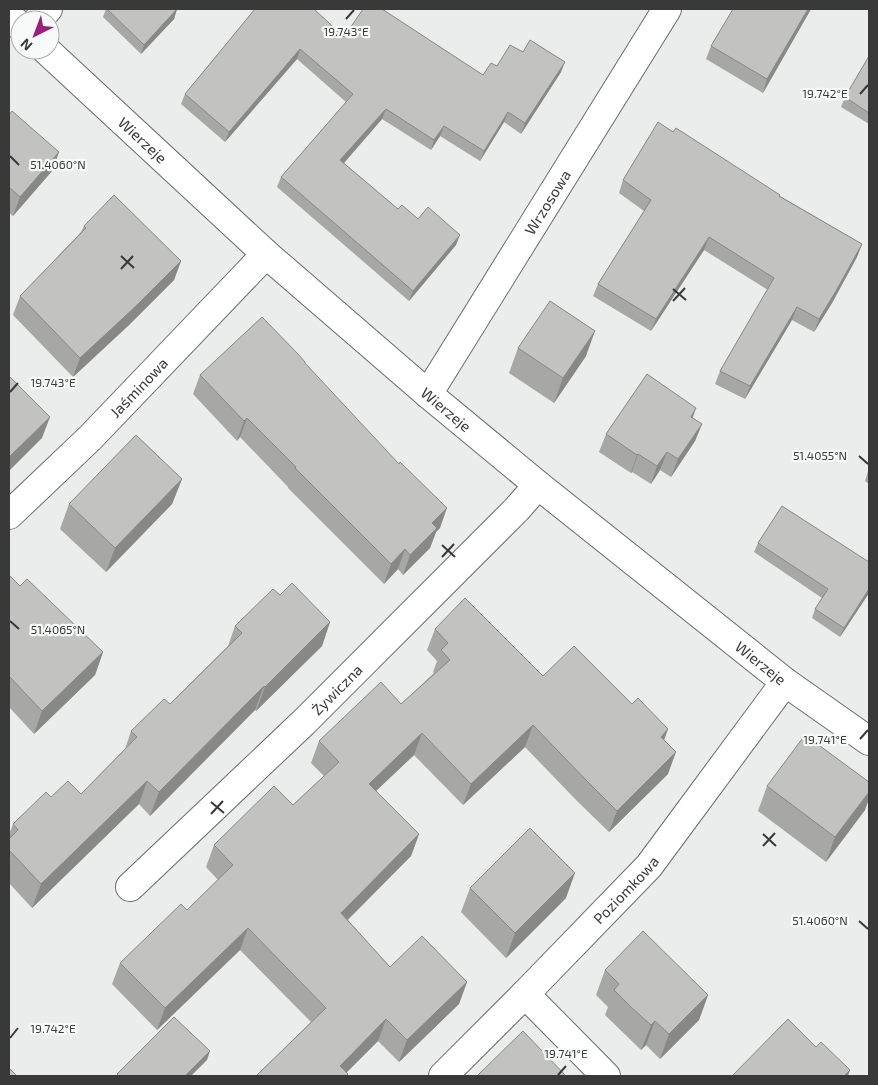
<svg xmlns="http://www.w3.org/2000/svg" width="878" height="1085" viewBox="0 0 878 1085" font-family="'Exo 2',sans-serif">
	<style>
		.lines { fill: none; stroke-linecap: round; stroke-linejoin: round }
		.minor-casing { stroke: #686b68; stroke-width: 30 }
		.minor { stroke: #fff; stroke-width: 28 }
		.wall { fill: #a7a8a5 }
		.shaded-wall { fill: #888886 }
		.building { fill: #c2c3c0; stroke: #888886 }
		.ticks { fill: none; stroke: #383938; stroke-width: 2 }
		.labels { text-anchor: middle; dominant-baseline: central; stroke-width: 4.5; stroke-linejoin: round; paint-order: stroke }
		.street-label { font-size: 15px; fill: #383938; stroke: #f7faf8 }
		.ticks-label { font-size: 12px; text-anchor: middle; fill: #383938; stroke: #f7faf8; stroke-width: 4.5; stroke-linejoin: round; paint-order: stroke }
	</style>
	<rect width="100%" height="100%" fill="#eaedeb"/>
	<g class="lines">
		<defs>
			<g id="minor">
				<path d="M 9,16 L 20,26"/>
				<path d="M 38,20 L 48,9"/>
				<path id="s1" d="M 46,50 L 266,254 L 428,394 L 538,485 L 785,682 L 869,741"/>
				<path id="s2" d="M 428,394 L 667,9"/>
				<path id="s3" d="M 9,515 L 90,438 L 247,274 L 266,254"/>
				<path id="s4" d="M 130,887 L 303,723 L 517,509 L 538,485"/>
				<path d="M 525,994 L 606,1076"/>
				<path id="s5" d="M 443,1076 L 525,994 L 649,866 L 785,682"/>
			</g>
		</defs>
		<use href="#minor" class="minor-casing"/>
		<use href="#minor" class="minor"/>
	</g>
	<g class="wall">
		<path d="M 106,9 L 177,9 L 174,19 L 141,54 L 103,17 Z"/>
		<path d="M 255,9 L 344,37 L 483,75 L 497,66 L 523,52 L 561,72 L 521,134 L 504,122 L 480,161 L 440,136 L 431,150 L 382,119 L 344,163 L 398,209 L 418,219 L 456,245 L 409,301 L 277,187 L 281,177 L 346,102 L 297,59 L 225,142 L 181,104 L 185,94 Z"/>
		<path d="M 811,9 L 763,93 L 706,59 L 711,46 Z"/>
		<path d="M 869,56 L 869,124 L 841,107 L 845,97 Z"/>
		<path d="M 9,115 L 59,152 L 52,171 L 13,216 L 9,213 Z"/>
		<path d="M 623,180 L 780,196 L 862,244 L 857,257 L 832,303 L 814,332 L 792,320 L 745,399 L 715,384 L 720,371 L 768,290 L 704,250 L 651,331 L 593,296 L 598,284 L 644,211 L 619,193 Z"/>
		<path d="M 84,226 L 181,261 L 174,280 L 129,325 L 73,377 L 13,315 L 20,296 L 81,232 Z"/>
		<path d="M 518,348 L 586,356 L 554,403 L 509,373 Z"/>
		<path d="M 305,363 L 440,528 L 436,532 L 430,548 L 403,575 L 398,569 L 384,584 L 288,488 L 288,487 L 240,437 L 237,441 L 193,394 L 200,375 Z"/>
		<path d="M 693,418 L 702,424 L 695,441 L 671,477 L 660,470 L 651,484 L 632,472 L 631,473 L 599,452 L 606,434 Z"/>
		<path d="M 869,468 L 869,484 L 865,481 Z"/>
		<path d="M 182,479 L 172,504 L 106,572 L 60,529 L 69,504 Z"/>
		<path d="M 758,543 L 869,562 L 869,593 L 840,637 L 812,618 L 815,609 L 822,598 L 754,552 Z"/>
		<path d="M 9,575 L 20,586 L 103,652 L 95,675 L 34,734 L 9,707 Z"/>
		<path d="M 280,595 L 330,622 L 322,646 L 256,711 L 255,710 L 150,816 L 139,804 L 32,908 L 9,883 L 9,835 L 13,824 L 51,797 L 81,794 L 125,749 L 131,731 L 170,704 L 228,646 L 235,626 Z"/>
		<path d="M 435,629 L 543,676 L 632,704 L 668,729 L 664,740 L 668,774 L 609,832 L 577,801 L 525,747 L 463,805 L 414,755 L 376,791 L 419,834 L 411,856 L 348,920 L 390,967 L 467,982 L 459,1004 L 399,1062 L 378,1041 L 347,1072 L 348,1074 L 347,1076 L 256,1076 L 311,1022 L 240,950 L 157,1030 L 112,984 L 120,963 L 187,910 L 218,880 L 206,867 L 214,845 L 293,805 L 324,776 L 311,763 L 319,741 L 401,704 L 434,673 L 433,672 L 437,661 L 427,650 Z"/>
		<path d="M 767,786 L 865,810 L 826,862 L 758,811 Z"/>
		<path d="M 470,888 L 566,898 L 506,958 L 461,912 Z"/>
		<path d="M 605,970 L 708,995 L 699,1020 L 660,1059 L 646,1045 L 641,1050 L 605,1015 L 608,1007 L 596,995 Z"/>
	</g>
	<g class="shaded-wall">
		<path d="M 177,9 L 174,19 L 141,54 L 144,45 Z"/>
		<path d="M 808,9 L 811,9 L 763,93 L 767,79 Z"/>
		<path d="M 300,49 L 297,59 L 225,142 L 229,132 Z"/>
		<path d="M 565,62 L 561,72 L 521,134 L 525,123 Z"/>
		<path d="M 386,109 L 382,119 L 337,171 L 340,160 Z"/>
		<path d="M 508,112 L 504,122 L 480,161 L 484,151 Z"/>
		<path d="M 444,126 L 440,136 L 431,150 L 434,140 Z"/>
		<path d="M 59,152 L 52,171 L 13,216 L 20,197 Z"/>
		<path d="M 460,235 L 456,245 L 409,301 L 413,291 Z"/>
		<path d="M 709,237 L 704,250 L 651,331 L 656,319 Z"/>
		<path d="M 862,244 L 857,257 L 832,303 L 814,332 L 819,319 Z"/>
		<path d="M 181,261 L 174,280 L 129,325 L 73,377 L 80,358 Z"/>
		<path d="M 797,307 L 792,320 L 745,399 L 750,386 Z"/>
		<path d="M 595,331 L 586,356 L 554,403 L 563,378 Z"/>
		<path d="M 696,408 L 690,426 L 691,417 Z"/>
		<path d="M 50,417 L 42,438 L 9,471 L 9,457 Z"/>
		<path d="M 247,418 L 240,437 L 237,441 L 244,421 Z"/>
		<path d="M 702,424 L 695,441 L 671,477 L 678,459 Z"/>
		<path d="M 667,452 L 660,470 L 651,484 L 657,466 Z"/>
		<path d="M 638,454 L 632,472 L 631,473 L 637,455 Z"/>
		<path d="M 182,479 L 172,504 L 106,572 L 115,548 Z"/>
		<path d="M 447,508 L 440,528 L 436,532 L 430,548 L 403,575 L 410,555 L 432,523 Z"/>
		<path d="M 405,549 L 398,569 L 384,584 L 391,564 Z"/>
		<path d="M 869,589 L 869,593 L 840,637 L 844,628 Z"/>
		<path d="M 330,622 L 322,646 L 256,711 L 265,687 Z"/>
		<path d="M 103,652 L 95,675 L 34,734 L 42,711 Z"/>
		<path d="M 264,686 L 255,710 L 150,816 L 159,792 Z"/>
		<path d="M 533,725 L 525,747 L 463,805 L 471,784 Z"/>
		<path d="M 668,729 L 660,751 L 661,737 Z"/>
		<path d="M 422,733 L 414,755 L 361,805 L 369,784 Z"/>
		<path d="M 676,752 L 668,774 L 609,832 L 617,811 Z"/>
		<path d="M 147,781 L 139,804 L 32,908 L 41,884 Z"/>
		<path d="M 869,792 L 869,799 L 865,810 L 826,862 L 835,837 Z"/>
		<path d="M 419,834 L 411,856 L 333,934 L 341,913 Z"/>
		<path d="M 575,873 L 566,898 L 506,958 L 515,933 Z"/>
		<path d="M 248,928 L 240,950 L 157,1030 L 165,1008 Z"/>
		<path d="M 467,982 L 459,1004 L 399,1062 L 407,1040 Z"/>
		<path d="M 708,995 L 699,1020 L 660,1059 L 669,1034 Z"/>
		<path d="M 386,1019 L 378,1041 L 343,1076 L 340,1066 Z"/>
		<path d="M 655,1021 L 646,1045 L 641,1050 L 651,1025 Z"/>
		<path d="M 210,1051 L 207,1060 L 191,1076 L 185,1076 Z"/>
		<path d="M 850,1070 L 848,1076 L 844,1076 Z"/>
	</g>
	<g class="building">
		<path d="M 107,9 L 177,9 L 144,45 Z"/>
		<path d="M 255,9 L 314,9 L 344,37 L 363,9 L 382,9 L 483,75 L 491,63 L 497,66 L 510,45 L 523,52 L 530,40 L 565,62 L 525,123 L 508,112 L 484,151 L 444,126 L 434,140 L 386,109 L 340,160 L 398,209 L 402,205 L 418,219 L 428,207 L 460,235 L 413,291 L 281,177 L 353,94 L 300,49 L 229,132 L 185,94 Z"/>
		<path d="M 733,9 L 808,9 L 767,79 L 711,46 Z"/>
		<path d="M 869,56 L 869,113 L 845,97 Z"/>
		<path d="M 12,111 L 59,152 L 20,197 L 9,187 L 9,115 Z"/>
		<path d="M 658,122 L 673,132 L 676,128 L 780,195 L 779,196 L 862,244 L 836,291 L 819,319 L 797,307 L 750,386 L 720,371 L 774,278 L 709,237 L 656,319 L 598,284 L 651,200 L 623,180 Z"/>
		<path d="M 114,195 L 181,261 L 135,307 L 80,358 L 20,296 L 86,228 L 84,226 Z"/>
		<path d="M 550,301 L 595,331 L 563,378 L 518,348 Z"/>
		<path d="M 262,317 L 298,354 L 305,362 L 305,363 L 399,464 L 400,462 L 447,508 L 432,523 L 437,528 L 410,555 L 405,549 L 391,564 L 295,468 L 296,467 L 247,418 L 244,421 L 200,375 Z"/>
		<path d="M 647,374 L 696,408 L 691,417 L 702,424 L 678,459 L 667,452 L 657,466 L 638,454 L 637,455 L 606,434 Z"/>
		<path d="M 9,376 L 50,417 L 9,457 Z"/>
		<path d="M 136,435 L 182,479 L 115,548 L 69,504 Z"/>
		<path d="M 782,506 L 869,562 L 869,589 L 844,628 L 815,609 L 828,589 L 758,543 Z"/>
		<path d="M 9,575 L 20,586 L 27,579 L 103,652 L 42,711 L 9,676 Z"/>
		<path d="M 292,583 L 330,622 L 265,687 L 264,686 L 159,792 L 147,781 L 41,884 L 9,850 L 9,839 L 18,830 L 13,824 L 46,792 L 51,797 L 68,781 L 81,794 L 137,737 L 131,731 L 164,699 L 170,704 L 242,633 L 235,626 L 273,589 L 280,595 Z"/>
		<path d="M 465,598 L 543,676 L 574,646 L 632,704 L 638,698 L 668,729 L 661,737 L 676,752 L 617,811 L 585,779 L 533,725 L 471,784 L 422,733 L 369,784 L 419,834 L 341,913 L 390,967 L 422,936 L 467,982 L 407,1040 L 386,1019 L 340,1066 L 348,1074 L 346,1076 L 256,1076 L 326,1008 L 248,928 L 165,1008 L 120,963 L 181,904 L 187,910 L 233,865 L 214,845 L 274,786 L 293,805 L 339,762 L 319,741 L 381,682 L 401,704 L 450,660 L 441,650 L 448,643 L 435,629 Z"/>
		<path d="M 805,735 L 869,782 L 869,792 L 835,837 L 767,786 Z"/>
		<path d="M 530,828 L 575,873 L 515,933 L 470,888 Z"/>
		<path d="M 643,931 L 708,995 L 669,1034 L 655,1021 L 651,1025 L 632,1008 L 614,990 L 619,984 L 605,970 Z"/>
		<path d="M 174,1017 L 210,1051 L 185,1076 L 119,1076 L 117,1074 Z"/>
		<path d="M 788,1019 L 816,1047 L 821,1042 L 850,1070 L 844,1076 L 732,1076 Z"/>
		<path d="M 523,1031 L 566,1076 L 477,1076 Z"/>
		<path d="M 9,1068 L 17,1076 L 9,1076 Z"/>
	</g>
	<path class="ticks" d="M 346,19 L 354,10M 860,94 L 868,85M 10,156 L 19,165M 121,256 L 134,268M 121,269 L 133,256M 673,289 L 686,300M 673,301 L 685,288M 10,392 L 18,383M 859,456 L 868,464M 442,545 L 455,557M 442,557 L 454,544M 10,621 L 19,629M 860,739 L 868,730M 211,802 L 224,813M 211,814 L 223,801M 763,834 L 776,846M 763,846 L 775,833M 859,921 L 868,929M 10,1038 L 18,1028M 558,1075 L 566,1066"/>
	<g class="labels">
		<g class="street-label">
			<text stroke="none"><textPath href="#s1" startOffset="132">Wierzeje</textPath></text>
			<text stroke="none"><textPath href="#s2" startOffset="226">Wrzosowa</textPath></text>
			<text stroke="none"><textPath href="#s3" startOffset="182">Jaśminowa</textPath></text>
			<text stroke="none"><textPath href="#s1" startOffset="538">Wierzeje</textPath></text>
			<text stroke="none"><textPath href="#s1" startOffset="942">Wierzeje</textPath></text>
			<text stroke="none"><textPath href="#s4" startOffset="286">Żywiczna</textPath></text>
			<text stroke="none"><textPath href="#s5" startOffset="261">Poziomkowa</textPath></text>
		</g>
	</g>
	<g class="ticks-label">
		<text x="346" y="36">19.743°E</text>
		<text x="825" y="98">19.742°E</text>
		<text x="58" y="169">51.4060°N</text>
		<text x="53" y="387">19.743°E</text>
		<text x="820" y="460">51.4055°N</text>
		<text x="58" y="634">51.4065°N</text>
		<text x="825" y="744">19.741°E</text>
		<text x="820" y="925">51.4060°N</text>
		<text x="53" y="1033">19.742°E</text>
		<text x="566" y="1058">19.741°E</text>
	</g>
	<rect width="878" height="1085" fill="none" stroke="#383938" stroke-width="20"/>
	<g transform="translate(35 35) rotate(222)"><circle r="24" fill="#f7faf8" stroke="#abadab"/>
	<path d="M0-4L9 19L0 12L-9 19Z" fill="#98207a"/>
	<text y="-8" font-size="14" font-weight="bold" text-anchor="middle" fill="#383938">N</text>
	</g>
</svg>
